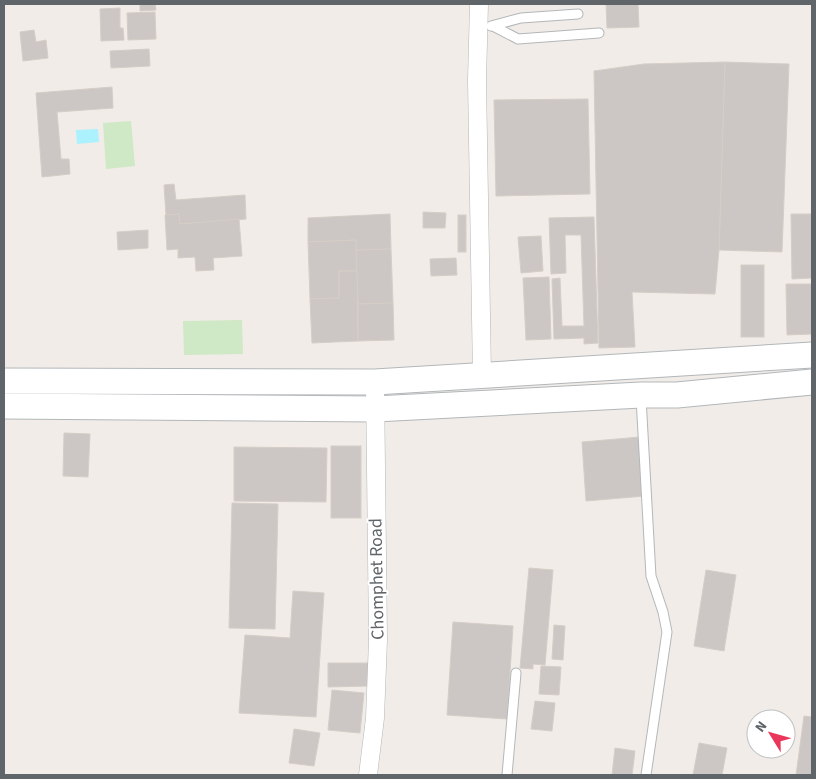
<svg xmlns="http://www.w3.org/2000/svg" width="816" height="779" viewBox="0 0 816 779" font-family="'Source Sans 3',sans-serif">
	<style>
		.green { fill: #cfe8c5 }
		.water { fill: #abf1fe }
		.building { fill: #ccc7c4; stroke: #d6cdc6 }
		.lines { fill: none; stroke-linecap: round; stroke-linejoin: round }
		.service-casing { stroke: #b3b7ba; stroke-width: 11 }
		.minor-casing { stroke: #b3b7ba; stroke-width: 19 }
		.secondary-casing { stroke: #b2b7ba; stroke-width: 27 }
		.service { stroke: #fff; stroke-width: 9 }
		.minor { stroke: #fff; stroke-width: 18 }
		.secondary { stroke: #fff; stroke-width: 25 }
		.labels { text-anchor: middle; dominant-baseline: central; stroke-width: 4; stroke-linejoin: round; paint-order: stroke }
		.street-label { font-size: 18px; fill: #5f6568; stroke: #fff }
	</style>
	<rect width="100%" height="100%" fill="#f1ece8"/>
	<g class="green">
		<path d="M 131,121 L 135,166 L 106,169 L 103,123 Z"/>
		<path d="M 242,320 L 243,354 L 184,355 L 183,321 Z"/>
	</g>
	<path class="water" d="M 98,129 L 99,142 L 77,144 L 76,130 Z"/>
	<g class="building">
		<path d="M 140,4 L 155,4 L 156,10 L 140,11 Z"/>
		<path d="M 606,4 L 638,4 L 639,27 L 607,28 Z"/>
		<path d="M 120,8 L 120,28 L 123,28 L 124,40 L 101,41 L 100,9 Z"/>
		<path d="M 155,12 L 156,39 L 128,40 L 127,13 Z"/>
		<path d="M 34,30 L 36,42 L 46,40 L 48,58 L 23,61 L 20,32 Z"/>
		<path d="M 149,49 L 150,66 L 111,68 L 110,51 Z"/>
		<path d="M 725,62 L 789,64 L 782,252 L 719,250 Z"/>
		<path d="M 725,62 L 719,250 L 715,294 L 632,292 L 635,347 L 599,348 L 594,71 L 644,64 Z"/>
		<path d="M 112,87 L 113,108 L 57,112 L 61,159 L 69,159 L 70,174 L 42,177 L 36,93 Z"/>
		<path d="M 588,99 L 590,194 L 496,196 L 494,100 Z"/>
		<path d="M 174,184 L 176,200 L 245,195 L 246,219 L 180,224 L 179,214 L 166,215 L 164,185 Z"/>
		<path d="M 423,212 L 446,213 L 445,228 L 423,228 Z"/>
		<path d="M 179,214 L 180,224 L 239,219 L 242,256 L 213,258 L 214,270 L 196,271 L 195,257 L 178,258 L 178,249 L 167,250 L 165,215 Z"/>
		<path d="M 390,214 L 391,249 L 356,250 L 356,240 L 308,242 L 308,218 Z"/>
		<path d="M 791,214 L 812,214 L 812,278 L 792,279 Z"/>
		<rect x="458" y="215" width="8" height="37"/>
		<path d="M 594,217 L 598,343 L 584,344 L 584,338 L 554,339 L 552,279 L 560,278 L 562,326 L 584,326 L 581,235 L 565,235 L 566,273 L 551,274 L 549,218 Z"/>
		<path d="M 148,230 L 148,248 L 118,250 L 117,232 Z"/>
		<path d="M 541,236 L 543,271 L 521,273 L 518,237 Z"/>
		<path d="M 356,240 L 357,271 L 339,271 L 339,298 L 310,299 L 308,242 Z"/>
		<path d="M 391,249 L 393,303 L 358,304 L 356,250 Z"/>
		<path d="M 456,258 L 457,275 L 431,276 L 430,259 Z"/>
		<rect x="741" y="265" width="23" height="72"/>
		<path d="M 339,271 L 357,271 L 358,341 L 312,343 L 310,299 L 339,298 Z"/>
		<path d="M 549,277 L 551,339 L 526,340 L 523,278 Z"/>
		<path d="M 786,284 L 812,284 L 812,334 L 787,335 Z"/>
		<path d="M 393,303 L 394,340 L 358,341 L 358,304 Z"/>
		<path d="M 64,433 L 90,434 L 88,477 L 63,476 Z"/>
		<path d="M 640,437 L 645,496 L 586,501 L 582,442 Z"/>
		<rect x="331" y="446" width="30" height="72"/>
		<path d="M 234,447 L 327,448 L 326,502 L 234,501 Z"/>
		<path d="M 232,503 L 278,504 L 275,629 L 229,628 Z"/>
		<path d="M 529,568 L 553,570 L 545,665 L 533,664 L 533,669 L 520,668 Z"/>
		<path d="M 706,570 L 736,575 L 724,651 L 694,646 Z"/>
		<path d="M 293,591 L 324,593 L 316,717 L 239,713 L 245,635 L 290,638 Z"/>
		<path d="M 453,622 L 513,626 L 507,719 L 447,715 Z"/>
		<path d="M 554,625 L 565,626 L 563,660 L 552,659 Z"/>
		<path d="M 328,663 L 370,663 L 370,686 L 328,687 Z"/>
		<path d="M 541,666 L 561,667 L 559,695 L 539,694 Z"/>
		<path d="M 332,690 L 364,693 L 360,733 L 328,730 Z"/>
		<path d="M 535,701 L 555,703 L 552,731 L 531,729 Z"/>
		<path d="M 804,716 L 812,717 L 812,775 L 796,775 Z"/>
		<path d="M 294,729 L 320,733 L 314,766 L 289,763 Z"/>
		<path d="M 699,743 L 727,748 L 722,775 L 693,775 Z"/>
		<path d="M 615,748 L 635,751 L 632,775 L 612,775 Z"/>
	</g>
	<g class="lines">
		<defs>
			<g id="service">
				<path d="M 491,26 L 521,18 L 578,14"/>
				<path d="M 493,26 L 518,39 L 599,33"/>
				<path d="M 641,398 L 651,576 L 663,612 L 667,632 L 646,775"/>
				<path d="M 507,775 L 516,673"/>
			</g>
			<g id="minor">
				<path d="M 479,4 L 477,80 L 482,375"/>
				<path d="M 368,775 L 375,718 L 378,640 L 375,382"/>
			</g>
			<g id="secondary">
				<path d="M 4,381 L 375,382 L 812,355"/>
				<path d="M 4,406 L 375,409 L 641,395 L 677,395 L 812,382"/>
			</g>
		</defs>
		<use href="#service" class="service-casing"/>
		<use href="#minor" class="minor-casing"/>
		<use href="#secondary" class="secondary-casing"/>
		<use href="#service" class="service"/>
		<use href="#minor" class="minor"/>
		<use href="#secondary" class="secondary"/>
	</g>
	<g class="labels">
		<g class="street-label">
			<text transform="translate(377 579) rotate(-91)">Chomphet Road</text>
		</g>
	</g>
	<rect width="816" height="779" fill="none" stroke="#5f6568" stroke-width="10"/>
	<g transform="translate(771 734) rotate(307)"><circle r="24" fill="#ffffff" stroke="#bfc1c3"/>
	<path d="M0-4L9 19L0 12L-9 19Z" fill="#e9365a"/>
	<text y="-8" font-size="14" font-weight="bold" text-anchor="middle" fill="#5f6568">N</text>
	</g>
</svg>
